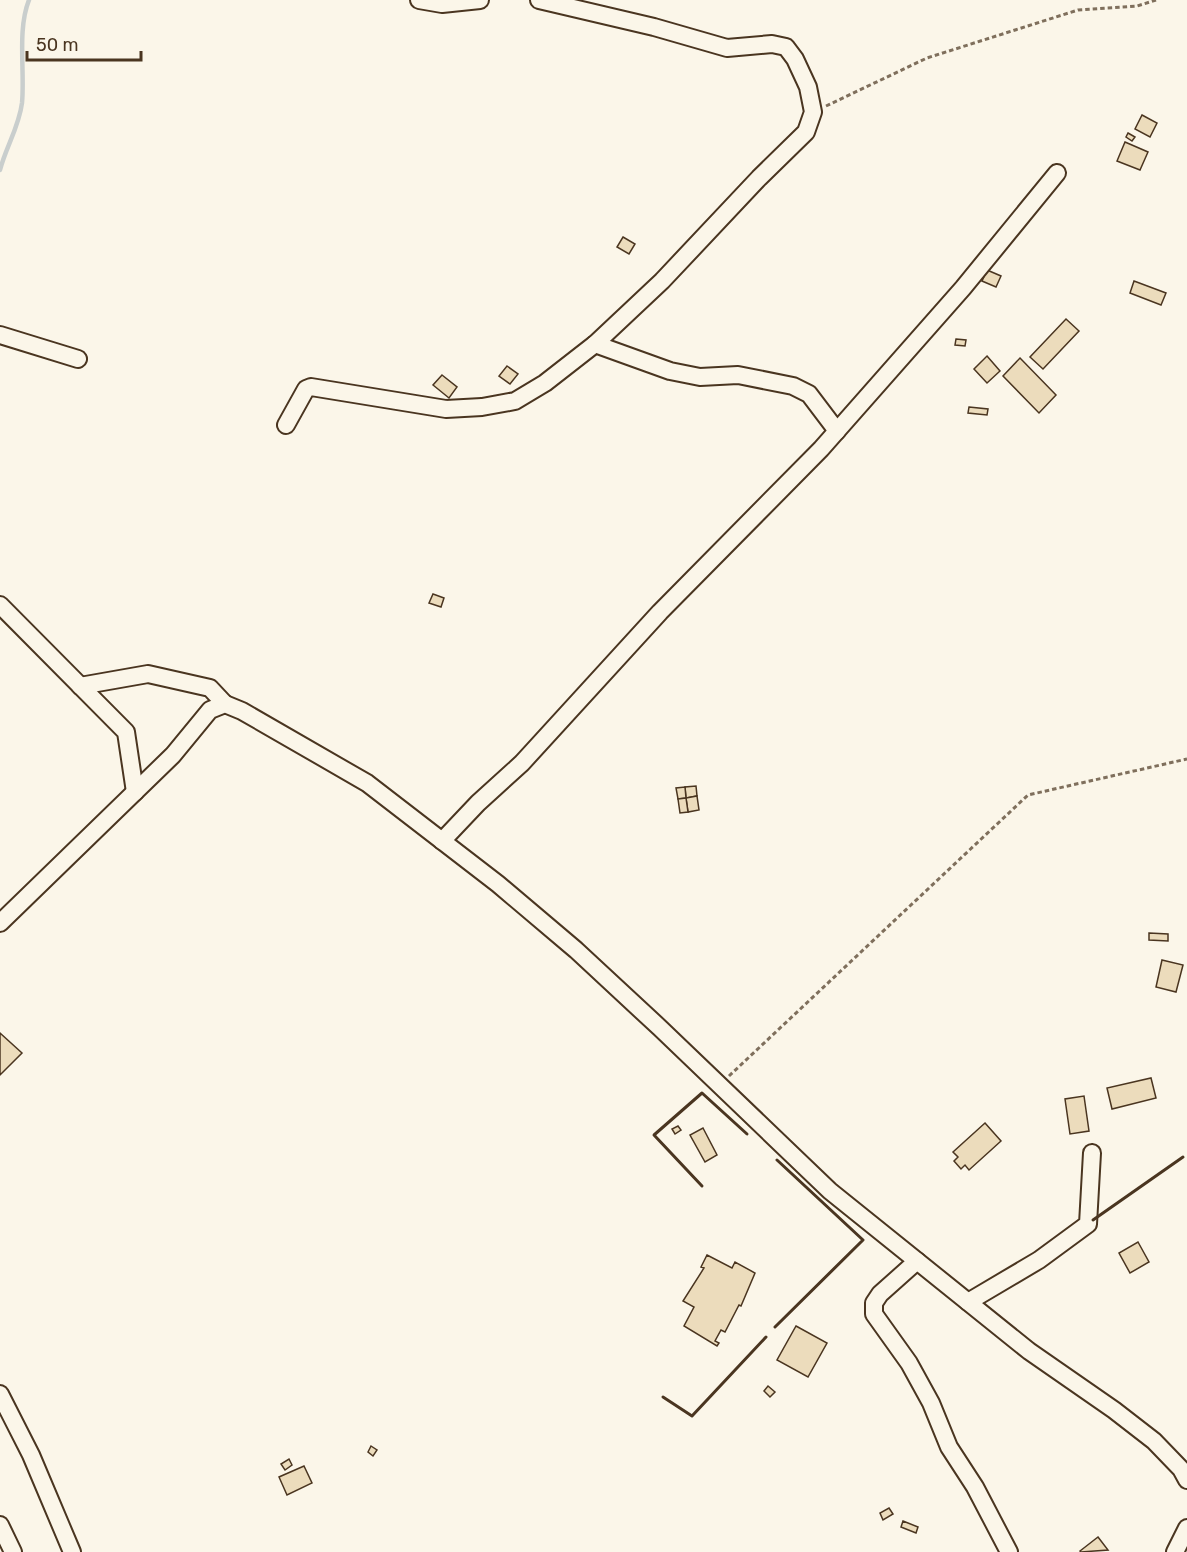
<svg xmlns="http://www.w3.org/2000/svg" width="1187" height="1552" viewBox="0 0 1187 1552" font-family="Rubik,sans-serif">
	<style>
		.lines { fill: none; stroke-linecap: round; stroke-linejoin: round }
		.stream { stroke: #c9cecd; stroke-width: 4.5 }
		.building { fill: #ecdcbc; stroke: #4a3520; stroke-width: 1.5 }
		.minor-casing { stroke: #4a3520; stroke-width: 20 }
		.path { stroke: #7f6f5c; stroke-width: 3; stroke-dasharray: 4.5 3; stroke-linecap: butt }
		.minor { stroke: #fbf6e9; stroke-width: 16 }
		.wall { stroke: #4a3520; stroke-width: 3 }
	</style>
	<rect width="100%" height="100%" fill="#fbf6e9"/>
	<g class="lines">
		<path class="stream" d="M 0,170 C 6,147 19,127 22,103 C 25,71 17,30 29,0"/>
	</g>
	<g class="building">
		<path d="M 1142,115 L 1157,123 L 1150,137 L 1135,129 Z"/>
		<path d="M 1128,133 L 1135,137 L 1132,141 L 1126,137 Z"/>
		<path d="M 1125,142 L 1148,152 L 1140,170 L 1117,161 Z"/>
		<path d="M 623,237 L 635,244 L 629,254 L 617,247 Z"/>
		<path d="M 987,270 L 1001,276 L 996,287 L 982,281 Z"/>
		<path d="M 1134,281 L 1166,293 L 1161,305 L 1130,293 Z"/>
		<path d="M 1066,319 L 1079,331 L 1043,369 L 1030,357 Z"/>
		<path d="M 956,339 L 966,340 L 965,346 L 955,345 Z"/>
		<path d="M 987,356 L 1000,371 L 987,383 L 974,369 Z"/>
		<path d="M 1020,358 L 1056,395 L 1039,413 L 1003,376 Z"/>
		<path d="M 507,366 L 518,374 L 510,384 L 499,376 Z"/>
		<path d="M 442,375 L 457,387 L 449,398 L 433,385 Z"/>
		<path d="M 969,407 L 988,409 L 987,415 L 968,413 Z"/>
		<path d="M 433,594 L 444,598 L 441,607 L 429,603 Z"/>
		<path d="M 696,786 L 697,796 L 686,798 L 685,787 Z"/>
		<path d="M 685,787 L 686,798 L 678,799 L 676,788 Z"/>
		<path d="M 697,796 L 699,810 L 688,812 L 686,798 Z"/>
		<path d="M 686,798 L 688,812 L 680,813 L 678,799 Z"/>
		<path d="M 1149,933 L 1168,934 L 1168,941 L 1149,940 Z"/>
		<path d="M 1162,960 L 1183,965 L 1176,992 L 1156,987 Z"/>
		<path d="M 0,1033 L 22,1053 L 0,1075 Z"/>
		<path d="M 1151,1078 L 1156,1098 L 1112,1109 L 1107,1088 Z"/>
		<path d="M 1084,1096 L 1089,1131 L 1070,1134 L 1065,1099 Z"/>
		<path d="M 985,1123 L 1001,1141 L 969,1170 L 965,1165 L 961,1169 L 954,1161 L 958,1157 L 953,1152 Z"/>
		<path d="M 678,1126 L 681,1130 L 675,1134 L 672,1129 Z"/>
		<path d="M 703,1128 L 717,1155 L 705,1162 L 690,1135 Z"/>
		<path d="M 1138,1242 L 1149,1262 L 1130,1273 L 1119,1253 Z"/>
		<path d="M 707,1255 L 732,1268 L 735,1262 L 755,1273 L 741,1306 L 739,1305 L 725,1332 L 721,1330 L 715,1341 L 719,1343 L 717,1346 L 684,1326 L 694,1307 L 683,1301 L 704,1268 L 701,1267 Z"/>
		<path d="M 796,1326 L 827,1343 L 808,1377 L 777,1360 Z"/>
		<path d="M 768,1386 L 775,1392 L 770,1397 L 764,1391 Z"/>
		<path d="M 371,1446 L 377,1450 L 373,1456 L 368,1452 Z"/>
		<path d="M 289,1459 L 292,1465 L 285,1470 L 281,1464 Z"/>
		<path d="M 304,1466 L 312,1483 L 287,1495 L 279,1477 Z"/>
		<path d="M 889,1508 L 893,1514 L 883,1520 L 880,1513 Z"/>
		<path d="M 903,1521 L 918,1527 L 916,1533 L 901,1527 Z"/>
		<path d="M 1098,1537 L 1108,1550 L 1081,1552 L 1080,1551 Z"/>
	</g>
	<g class="lines">
		<defs>
			<g id="minor">
				<path d="M 419,0 L 442,4 L 480,0"/>
				<path d="M 0,335 L 78,359"/>
				<path d="M 595,344 L 670,371 L 700,377 L 738,375 L 793,386 L 809,394 L 837,431"/>
				<path d="M 286,425 L 306,389 L 311,387 L 446,409 L 482,407 L 515,401 L 545,383 L 595,344 L 662,281 L 759,178 L 806,132 L 813,112 L 808,87 L 795,59 L 786,47 L 772,44 L 727,48 L 654,27 L 539,0"/>
				<path d="M 0,605 L 126,732 L 135,792"/>
				<path d="M 80,686 L 148,674 L 210,688 L 225,704"/>
				<path d="M 442,841 L 478,803 L 522,763 L 660,612 L 821,449 L 963,288 L 1057,173"/>
				<path d="M 0,923 L 173,755 L 210,710 L 225,704 L 242,711 L 367,783 L 498,884 L 576,950 L 660,1028 L 830,1191 L 1029,1351 L 1114,1410 L 1154,1441 L 1181,1469 L 1187,1480"/>
				<path d="M 917,1261 L 880,1294 L 874,1303 L 874,1314 L 909,1363 L 931,1403 L 949,1447 L 975,1487 L 1009,1552"/>
				<path d="M 968,1302 L 1039,1260 L 1088,1224 L 1092,1153"/>
				<path d="M 0,1394 L 31,1455 L 72,1552"/>
				<path d="M 0,1525 L 13,1552"/>
				<path d="M 1175,1552 L 1187,1528"/>
			</g>
		</defs>
		<use href="#minor" class="minor-casing"/>
		<g class="path">
			<path d="M 826,106 L 927,58 L 1078,10 L 1137,6 L 1156,0"/>
			<path d="M 729,1076 L 1028,795 L 1187,759"/>
		</g>
		<use href="#minor" class="minor"/>
		<g class="wall">
			<path d="M 702,1186 L 654,1135 L 702,1093 L 747,1134"/>
			<path d="M 1093,1220 L 1183,1157"/>
			<path d="M 775,1327 L 863,1240 L 777,1160"/>
			<path d="M 663,1397 L 692,1416 L 766,1337"/>
		</g>
	</g>
	<path d="M27 51v9h114v-9" fill="none" stroke="#4a3520" stroke-width="3"/>
	<text x="36" y="51" font-size="18" fill="#4a3520" stroke="#fbf6e9" stroke-width="4.5" paint-order="stroke">50 m</text>
</svg>
